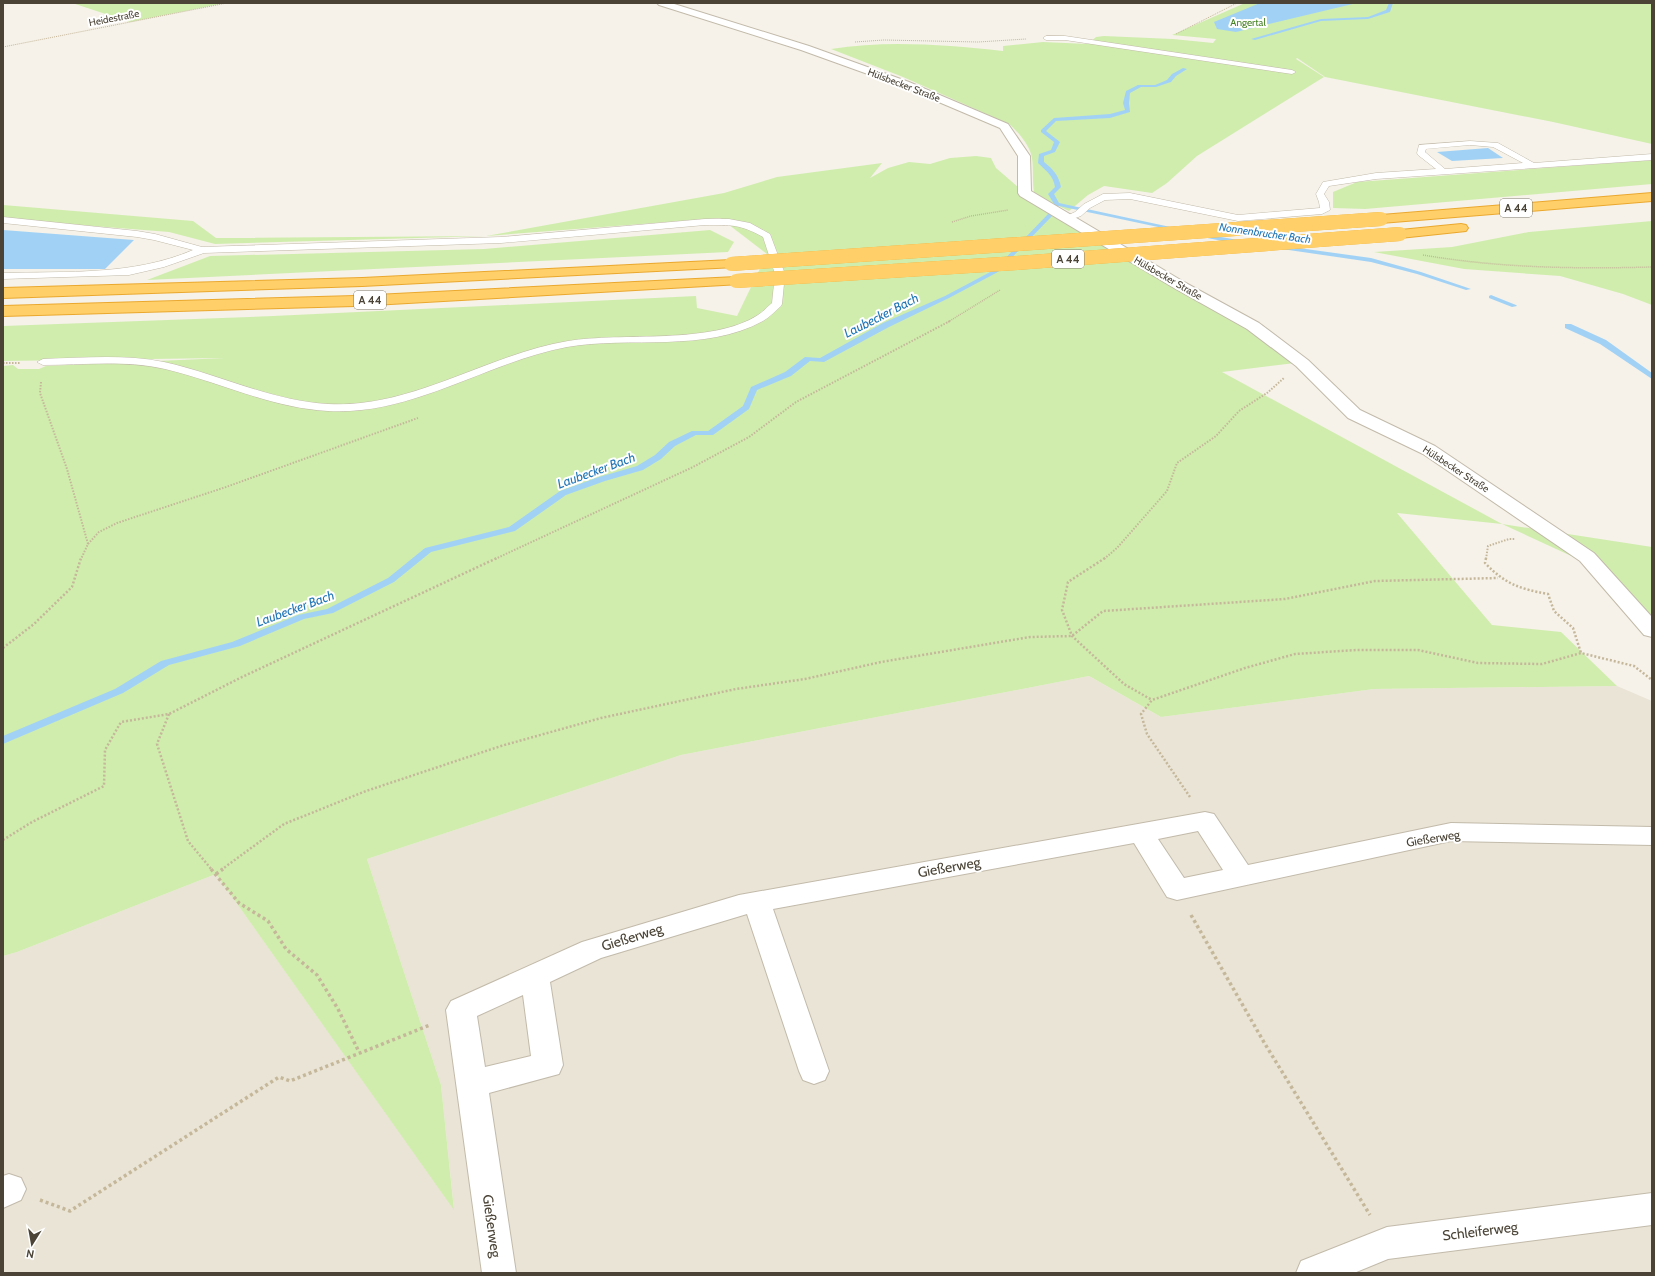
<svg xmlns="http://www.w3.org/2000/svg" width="1655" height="1276" viewBox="0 0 1655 1276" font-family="Cabin,sans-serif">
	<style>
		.residential { fill: #eae4d6 }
		.green { fill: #d0edae }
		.water { fill: #a1d2f6 }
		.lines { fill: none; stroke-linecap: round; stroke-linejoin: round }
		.stream { fill: #a1d2f6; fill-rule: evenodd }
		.lane-casing { stroke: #c2baaa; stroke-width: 1 }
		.street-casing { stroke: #c2baaa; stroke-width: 2 }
		.highway-casing { stroke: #eaa82e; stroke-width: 2 }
		.path-far4 { stroke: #c5b79a; stroke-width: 1; stroke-dasharray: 1 1; stroke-linecap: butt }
		.path-far3 { stroke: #c5b79a; stroke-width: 1.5; stroke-dasharray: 1 1; stroke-linecap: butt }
		.path-far2 { stroke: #c5b79a; stroke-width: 2; stroke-dasharray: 1.5 1.5; stroke-linecap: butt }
		.path-far1 { stroke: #c5b79a; stroke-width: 2.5; stroke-dasharray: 2 2; stroke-linecap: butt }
		.path { stroke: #c5b79a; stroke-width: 3.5; stroke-dasharray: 3 3; stroke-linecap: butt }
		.lane { fill: #fff; fill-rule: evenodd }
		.street { fill: #fff; fill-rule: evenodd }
		.highway { fill: #ffd06a; fill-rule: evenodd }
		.highway-bridge-casing { stroke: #eaa82e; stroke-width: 14; stroke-linecap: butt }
		.highway-bridge { stroke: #ffd06a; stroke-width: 14 }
		.labels { text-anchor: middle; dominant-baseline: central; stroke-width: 4; stroke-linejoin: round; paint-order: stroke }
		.far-street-label { font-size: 10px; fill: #4a4336; stroke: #fff }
		.far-park-label { font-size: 10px; fill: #468224; stroke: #fff }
		.shield { fill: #fff; stroke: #807b72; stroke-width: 1 }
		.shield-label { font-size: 11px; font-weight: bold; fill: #4a4336 }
		.far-water-label { font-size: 11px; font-style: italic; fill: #2477b7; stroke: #fff }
		.street-label { font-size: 12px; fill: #4a4336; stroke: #fff }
		.water-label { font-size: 13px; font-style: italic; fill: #2477b7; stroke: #fff }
		.near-street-label { font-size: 14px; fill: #4a4336; stroke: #fff }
	</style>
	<rect width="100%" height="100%" fill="#f6f2e9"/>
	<path class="residential" d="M 1089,676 L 1161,717 L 1374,689 L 1617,686 L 1652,701 L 1652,1273 L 3,1273 L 3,956 L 17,952 L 216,874 L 454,1209 L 441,1085 L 367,859 L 681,755 Z"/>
	<g class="green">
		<path d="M 72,3 L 225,3 L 130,22 Z"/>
		<path d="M 1245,3 L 1652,3 L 1652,144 L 1553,122 L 1325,77 L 1297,58 L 1296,59 L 1324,77 L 1197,156 L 1167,183 L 1152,193 L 1104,186 L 1088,195 L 1069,211 L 1044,199 L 1034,192 C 1032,181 1034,162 1031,154 C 1028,143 1017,131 1009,124 L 903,77 L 831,49 C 888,40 945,45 1003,51 L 1003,46 L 1043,42 L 1088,44 L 1096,37 L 1104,36 L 1173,39 L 1213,43 L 1216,39 L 1172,35 Z"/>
		<path d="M 976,156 L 991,158 L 996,168 L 1025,193 L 1251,329 L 1295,363 L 1222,372 L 1502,524 L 1652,547 L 1652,636 L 1580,560 L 1502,524 L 1397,513 L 1492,625 L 1561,632 L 1617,686 L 1374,689 L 1161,717 L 1089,676 L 681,755 L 367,859 L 441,1085 L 454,1210 L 216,874 L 17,952 L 3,956 L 3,366 L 13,365 L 18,369 L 39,369 L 46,366 L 224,358 L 3,361 L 3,326 L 273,316 L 696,296 L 697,308 L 737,316 L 767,254 L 720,218 L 486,236 L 215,244 L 169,232 L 3,219 L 3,205 L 193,221 L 216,238 L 486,236 L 724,193 L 777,177 L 882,163 L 870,178 L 888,168 L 909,162 L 930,164 L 950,158 Z"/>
		<path d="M 1652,160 L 1652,184 L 1365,209 L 1333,208 L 1333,192 L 1357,182 Z"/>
		<path d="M 1652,221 L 1652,305 L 1623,294 L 1560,276 L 1464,269 L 1374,252 L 1452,247 L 1529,232 Z"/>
		<path d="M 710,230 L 734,242 L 728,252 L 147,280 L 210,256 L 484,249 Z"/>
	</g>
	<g class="water">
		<path d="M 1260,3 L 1357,3 L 1236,32 L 1217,29 L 1214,22 Z"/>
		<path d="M 1488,148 L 1503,158 L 1452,161 L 1437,152 Z"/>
		<path d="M 3,230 L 134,240 L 105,269 L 3,269 Z"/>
	</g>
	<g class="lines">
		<g class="stream">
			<path d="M 1389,3 L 1393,3 L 1390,12 L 1368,19 L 1321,21 L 1255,40 L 1251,39 L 1321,19 L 1368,17 L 1386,10 Z"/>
			<path d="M 1183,68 L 1187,69 L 1176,76 L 1171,82 L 1156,87 L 1141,87 L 1130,93 L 1129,103 L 1130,112 L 1110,118 L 1056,121 L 1046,131 L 1060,142 L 1055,152 L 1044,156 L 1044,162 C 1053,169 1059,176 1061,187 L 1054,194 L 1059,203 L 1175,228 L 1177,229 L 1177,231 L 1059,206 L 1054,207 L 1054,204 L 1048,194 L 1055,187 C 1053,175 1046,171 1038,163 L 1039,154 L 1051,150 L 1054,142 L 1041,132 L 1041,130 L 1054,118 L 1110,114 L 1125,110 L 1123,103 L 1126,91 L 1138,85 L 1155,85 L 1167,80 L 1172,74 Z"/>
			<path d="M 1049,213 L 1054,214 L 998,272 L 949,298 L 889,327 L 824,362 L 810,361 L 791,376 L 757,390 L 749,409 L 713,435 L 696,435 L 675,446 L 661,459 L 643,470 L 605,481 L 566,495 L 515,531 L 431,552 L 394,582 L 333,613 L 304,619 L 240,646 L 169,665 L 123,693 L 3,744 L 3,736 L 115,689 L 161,661 L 232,642 L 298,615 L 327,609 L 388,578 L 425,548 L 509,527 L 560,491 L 599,477 L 637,466 L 655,455 L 669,442 L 692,431 L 708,431 L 743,406 L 751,387 L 785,372 L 805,357 L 820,358 L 883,323 L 945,296 L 994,270 Z"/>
			<path d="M 1199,233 L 1238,240 L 1241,242 L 1238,244 L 1197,236 L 1196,235 Z"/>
			<path d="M 1277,245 L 1371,258 L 1421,272 L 1471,289 L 1466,290 L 1417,274 L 1371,262 L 1275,248 L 1274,247 Z"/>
			<path d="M 1491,295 L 1516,305 L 1517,306 L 1512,307 L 1489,298 L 1489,296 Z"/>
			<path d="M 1565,324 L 1571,324 L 1606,340 L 1652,373 L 1652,379 L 1600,344 L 1565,328 Z"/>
		</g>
		<defs>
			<g id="lane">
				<path d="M 1065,36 L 1292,70 L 1296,72 L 1292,74 L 1065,40 L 1046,40 L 1043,38 L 1046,36 Z"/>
				<path d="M 1470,141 L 1498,143 L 1534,163 L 1652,154 L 1652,160 L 1376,179 L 1329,186 L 1324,194 L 1329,202 L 1330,210 L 1322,214 L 1238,221 L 1130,199 L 1105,200 L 1090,208 L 1081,216 L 1067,221 L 1062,218 L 1075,212 L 1084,204 L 1103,194 L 1130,193 L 1238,215 L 1320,208 L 1319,202 L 1316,194 L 1323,182 L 1376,173 L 1436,169 L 1418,155 L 1417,153 L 1419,145 ZM 1470,145 L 1493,147 L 1523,163 L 1445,169 L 1425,152 L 1426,149 Z"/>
				<path d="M 3,217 L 137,231 L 155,234 L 202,247 L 501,237 L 705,219 L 729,219 L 750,223 L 770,234 L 785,274 L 782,304 L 781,306 C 775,311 770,317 763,321 C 705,353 630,336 567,347 C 487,362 412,416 328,411 C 271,408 220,382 165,369 C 125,360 83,365 43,365 L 37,362 L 43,359 C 83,358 124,354 164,362 C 219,374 271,401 328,404 C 411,409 488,354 568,341 C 622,332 712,345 758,315 C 763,312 767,307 772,303 L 775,274 L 763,237 C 740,224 731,225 705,225 L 501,243 L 204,253 L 164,267 L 129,275 L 3,279 L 3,273 C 67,271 132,276 193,250 L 154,240 L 137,237 L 3,223 Z"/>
			</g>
			<g id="street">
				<path d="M 657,3 L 671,3 L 809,46 L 909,82 L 1008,124 L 1030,156 L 1031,191 L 1184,282 L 1259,323 L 1308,360 L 1360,410 L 1435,446 L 1594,553 L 1652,617 L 1652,637 L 1644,635 L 1580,561 L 1423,454 L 1348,418 L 1296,366 L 1247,329 L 1174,288 L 1020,196 L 1018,193 L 1018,156 L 1000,128 L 901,86 L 801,50 L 659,5 Z"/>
				<path d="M 1205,812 L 1214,814 L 1248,865 L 1451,823 L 1652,827 L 1652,845 L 1451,841 L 1177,900 L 1167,897 L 1134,843 L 773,909 L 829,1071 L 825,1080 L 814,1084 L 803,1080 L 799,1071 L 747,914 L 601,958 L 550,982 L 563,1065 L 559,1074 L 489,1093 L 516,1273 L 482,1273 L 446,1010 L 451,1001 L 582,942 L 739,895 ZM 1198,831 L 1223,870 L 1184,878 L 1158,839 ZM 523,995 L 531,1056 L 485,1067 L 477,1016 Z"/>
				<path d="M 9,1174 L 21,1178 L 26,1189 L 21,1200 L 3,1208 L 3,1176 Z"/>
				<path d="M 1652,1193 L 1652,1225 L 1388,1259 L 1354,1273 L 1296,1273 L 1301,1261 L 1387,1227 Z"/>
			</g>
			<g id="highway">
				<path d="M 1652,193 L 1652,201 L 1381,223 L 1376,222 L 1374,219 L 1376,216 L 1381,215 Z"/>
				<path d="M 1461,224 L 1466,225 L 1468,228 L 1466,231 L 1400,238 L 1395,237 L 1393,234 L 1395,231 L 1400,230 Z"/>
				<path d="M 731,260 L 736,261 L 738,264 L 736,267 L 362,286 L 3,298 L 3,288 L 362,278 Z"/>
				<path d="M 736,277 L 741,278 L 743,281 L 741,284 L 355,306 L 3,316 L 3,306 L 355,296 Z"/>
			</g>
		</defs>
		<use href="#lane" class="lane-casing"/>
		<use href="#street" class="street-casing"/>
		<use href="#highway" class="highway-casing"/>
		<g class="path-far4">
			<path d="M 1176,34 L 1237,3"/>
			<path d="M 855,42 L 884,40 L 978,42 L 1026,39"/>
			<path d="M 3,47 L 227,3"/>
		</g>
		<g class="path-far3">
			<path d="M 952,222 L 971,216 L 1008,210"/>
			<path d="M 1423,255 C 1499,268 1575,269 1652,267"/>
			<path d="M 948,322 L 1000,290"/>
		</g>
		<g class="path-far2">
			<path d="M 3,363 L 20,363"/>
			<path d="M 41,382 L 40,393 L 67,469 L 88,544 L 81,559"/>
			<path d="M 88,544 L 99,532 L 117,523 L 226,487 L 418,418"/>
			<path d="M 495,559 L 693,467 L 749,437 L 796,402 L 950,321"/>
			<path d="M 1104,559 L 1117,548 L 1167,491 L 1177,463 L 1216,436 L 1239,411 L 1267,393 L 1284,378"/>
			<path d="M 1486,559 L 1488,546 L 1509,539 L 1515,539"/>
		</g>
		<g class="path-far1">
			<path d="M 1105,558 L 1068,582 L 1062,610 L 1072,636 L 1124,684 L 1152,700"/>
			<path d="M 1486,558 L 1485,563 C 1505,584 1520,589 1548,594 L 1554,611 L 1573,628 L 1581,653"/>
			<path d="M 3,648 L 34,624 L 72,587 L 81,558"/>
			<path d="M 169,714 L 157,744 L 188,841 L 212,870"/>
			<path d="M 1190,797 L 1147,734 L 1141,714 L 1152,700 L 1245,668 L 1295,654 L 1356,650 L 1418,650 L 1478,663 L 1542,664 L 1581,653 L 1634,666 L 1652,680"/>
			<path d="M 3,840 L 32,822 L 104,786 L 105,750 L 121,722 L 169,714 L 242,677 L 497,558"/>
			<path d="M 221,870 L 284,824 L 366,791 L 501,746 L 601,718 L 736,689 L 805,679 L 881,662 L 1030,637 L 1072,636 L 1103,611 L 1285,599 L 1375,581 L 1498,578"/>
		</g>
		<g class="path">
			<path d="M 211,869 L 239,903 L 268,921 L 286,949 L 317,975 L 338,1009 L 359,1052"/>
			<path d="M 216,874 L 223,869"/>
			<path d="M 1191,915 L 1265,1044 L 1370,1215"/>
			<path d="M 40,1200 L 70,1211 L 279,1077 L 290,1081 L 430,1025"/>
		</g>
		<use href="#lane" class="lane"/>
		<use href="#street" class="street"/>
		<use href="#highway" class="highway"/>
		<defs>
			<g id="highway-bridge">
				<path d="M 731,264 L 1381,219"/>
				<path d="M 736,281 L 1017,263 L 1400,234"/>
			</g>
		</defs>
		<use href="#highway-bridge" class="highway-bridge-casing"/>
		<use href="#highway-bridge" class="highway-bridge"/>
	</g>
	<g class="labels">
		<g class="far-street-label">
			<text transform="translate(114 18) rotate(-11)">Heidestraße</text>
			<text transform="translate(904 85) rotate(21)">Hülsbecker Straße</text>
			<text transform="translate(1168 278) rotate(30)">Hülsbecker Straße</text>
			<text transform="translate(1456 469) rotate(33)">Hülsbecker Straße</text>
		</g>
		<g class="far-park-label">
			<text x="1248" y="22">Angertal</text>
		</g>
		<g class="shield">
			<rect x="1500" y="199" width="32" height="18" rx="3"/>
			<rect x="1052" y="250" width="32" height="18" rx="3"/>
			<rect x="354" y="291" width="32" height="18" rx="3"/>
		</g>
		<g class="shield-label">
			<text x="1516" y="208">A 44</text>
			<text x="1068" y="259">A 44</text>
			<text x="370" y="300">A 44</text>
		</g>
		<g class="far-water-label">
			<text transform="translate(1265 233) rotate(8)">Nonnenbrucher Bach</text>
		</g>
		<g class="street-label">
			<text transform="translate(1433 838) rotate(-9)">Gießerweg</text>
		</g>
		<g class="water-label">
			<text transform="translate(881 315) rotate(-27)">Laubecker Bach</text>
			<text transform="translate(596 470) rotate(-20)">Laubecker Bach</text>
			<text transform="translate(295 608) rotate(-20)">Laubecker Bach</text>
		</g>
		<g class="near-street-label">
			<text transform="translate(949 867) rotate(-10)">Gießerweg</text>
			<text transform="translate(632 937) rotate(-17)">Gießerweg</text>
			<text transform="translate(492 1226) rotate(82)">Gießerweg</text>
			<text transform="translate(1480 1231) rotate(-7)">Schleiferweg</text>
		</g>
	</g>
	<rect width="1655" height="1276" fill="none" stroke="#4a4336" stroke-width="8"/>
	<g transform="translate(32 1244) rotate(191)" stroke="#ffffff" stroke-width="3" paint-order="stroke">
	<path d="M0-3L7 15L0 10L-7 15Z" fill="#4a4336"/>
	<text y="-6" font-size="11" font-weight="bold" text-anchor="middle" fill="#4a4336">N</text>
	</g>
</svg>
